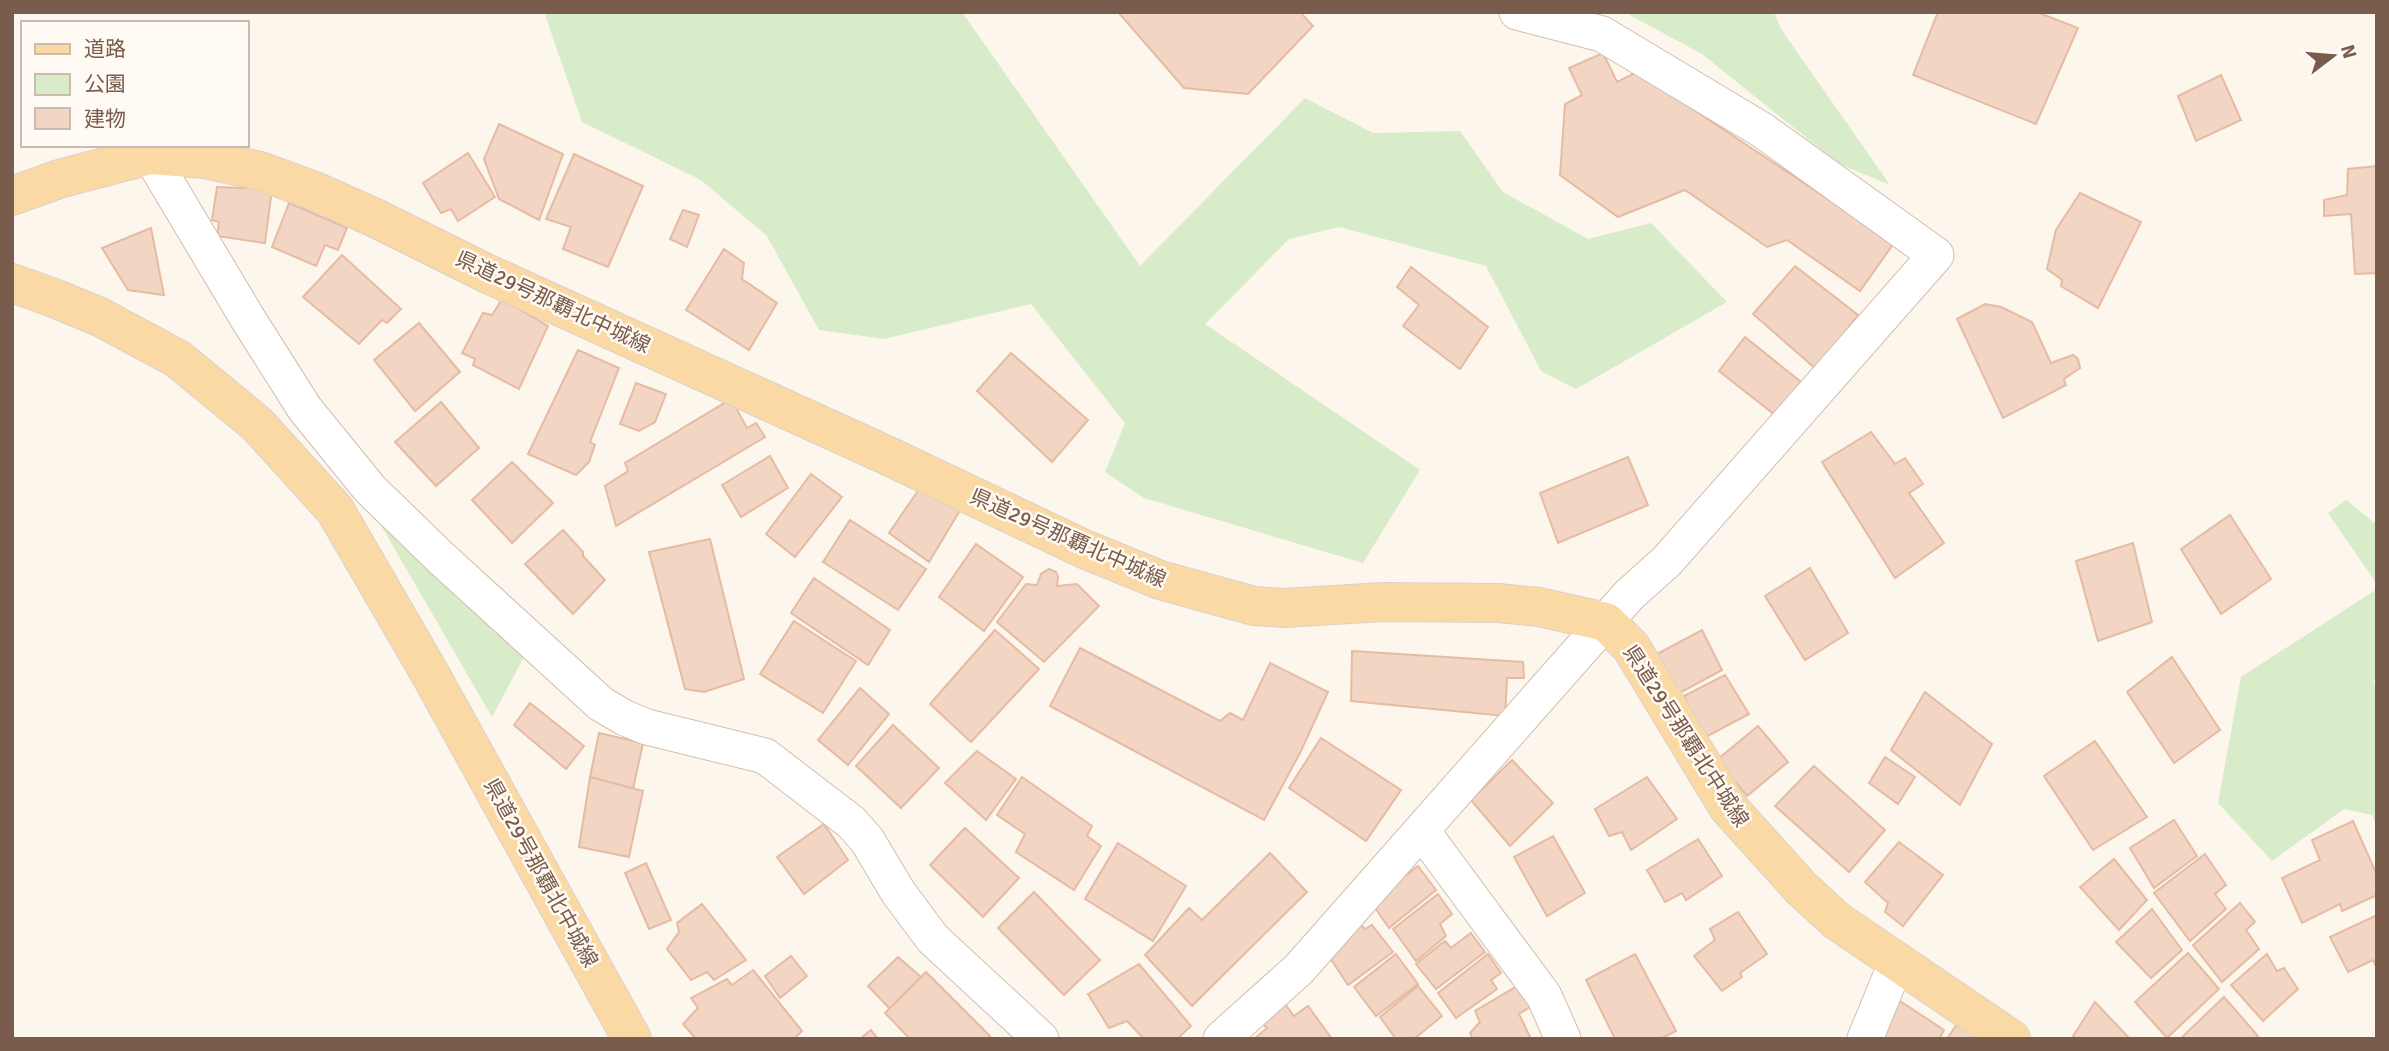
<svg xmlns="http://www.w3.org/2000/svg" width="2389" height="1051" viewBox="0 0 2389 1051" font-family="Signika,'Noto Sans JP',sans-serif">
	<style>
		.green { fill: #d8ecc9 }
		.building { fill: #f3d5c3; stroke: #e6bba3; stroke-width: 2 }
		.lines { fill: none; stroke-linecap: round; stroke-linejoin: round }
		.street-casing { stroke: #d1beb0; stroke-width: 37 }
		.primary-casing { stroke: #dad1cd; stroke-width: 40 }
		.street { stroke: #fff; stroke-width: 35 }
		.primary { stroke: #fbd9a5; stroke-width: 38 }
		.labels { text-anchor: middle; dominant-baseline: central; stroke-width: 5; stroke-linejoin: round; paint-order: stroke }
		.street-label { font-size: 21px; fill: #7a5c4d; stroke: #fffaf3 }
	</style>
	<rect width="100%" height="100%" fill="#fdf6ec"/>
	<g class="green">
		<path d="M 544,12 L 962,12 L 1140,266 L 1305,98 L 1373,133 L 1460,131 L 1503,192 L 1588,239 L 1651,223 L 1727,302 L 1576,389 L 1541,371 L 1486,266 L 1339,227 L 1289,239 L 1205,324 L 1420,470 L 1363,563 L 1144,498 L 1105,472 L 1125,423 L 1031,304 L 884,339 L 819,330 L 767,236 L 701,180 L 582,122 Z"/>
		<path d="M 1624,12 L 1774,12 L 1781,29 L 1890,185 L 1839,164 L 1702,54 Z"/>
		<path d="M 2346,500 L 2377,525 L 2377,584 L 2328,513 Z"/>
		<path d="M 375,515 L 525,655 L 492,717 Z"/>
		<path d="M 2377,589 L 2377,674 L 2373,683 L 2377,686 L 2377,826 L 2372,815 L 2344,809 L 2272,861 L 2218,803 L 2241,677 Z"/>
	</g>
	<g class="building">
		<path d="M 1118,12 L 1300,12 L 1313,26 L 1248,94 L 1184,88 Z"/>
		<path d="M 1938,12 L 2037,12 L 2078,28 L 2036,124 L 1913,75 Z"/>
		<path d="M 1603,53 L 1617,82 L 1637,72 L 1894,243 L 1860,291 L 1787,240 L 1767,247 L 1685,190 L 1618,217 L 1560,175 L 1565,104 L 1582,95 L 1569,68 Z"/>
		<path d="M 2221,75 L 2241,120 L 2196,141 L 2178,96 Z"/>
		<path d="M 499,124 L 563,154 L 539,220 L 499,199 L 484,159 Z"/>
		<path d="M 468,153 L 495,197 L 458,221 L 451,209 L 441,213 L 423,183 Z"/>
		<path d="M 574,154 L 643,186 L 608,267 L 563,249 L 571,227 L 546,219 Z"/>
		<path d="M 2377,166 L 2377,273 L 2355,274 L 2351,214 L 2324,216 L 2324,200 L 2347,195 L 2348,169 Z"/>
		<path d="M 217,187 L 272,189 L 265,243 L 217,236 L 219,222 L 212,220 Z"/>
		<path d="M 2080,193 L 2141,222 L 2098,308 L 2061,286 L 2062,280 L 2047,269 L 2056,230 Z"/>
		<path d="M 289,203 L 347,228 L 338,250 L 325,245 L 316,266 L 272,247 Z"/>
		<path d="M 683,210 L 699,215 L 687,247 L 670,239 Z"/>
		<path d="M 151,228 L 164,295 L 128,290 L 102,248 Z"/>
		<path d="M 724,249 L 744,263 L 742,279 L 777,303 L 749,350 L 686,310 Z"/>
		<path d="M 342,255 L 401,309 L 387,323 L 382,320 L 359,344 L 303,297 Z"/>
		<path d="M 1795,266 L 1858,315 L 1816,369 L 1753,314 Z"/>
		<path d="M 1411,267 L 1488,327 L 1460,369 L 1403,326 L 1419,305 L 1397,287 Z"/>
		<path d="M 502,299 L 548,326 L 519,389 L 473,365 L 475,359 L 462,353 L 483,313 L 492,315 Z"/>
		<path d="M 1985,304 L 2001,307 L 2032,322 L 2051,363 L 2073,355 L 2078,359 L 2080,368 L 2064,379 L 2066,385 L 2003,418 L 1957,319 Z"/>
		<path d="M 419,323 L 460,372 L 415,411 L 374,360 Z"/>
		<path d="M 1745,337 L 1801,382 L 1775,415 L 1719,371 Z"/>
		<path d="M 578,350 L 619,368 L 590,442 L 595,445 L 589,462 L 576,475 L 528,454 Z"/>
		<path d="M 1011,353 L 1088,420 L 1052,462 L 977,391 Z"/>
		<path d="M 636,383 L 666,394 L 655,422 L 639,431 L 620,424 Z"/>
		<path d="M 731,399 L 747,428 L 756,423 L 765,437 L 616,526 L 605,486 L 628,471 L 625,463 Z"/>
		<path d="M 441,402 L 479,448 L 436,486 L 395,442 Z"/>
		<path d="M 1871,432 L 1895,464 L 1905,458 L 1923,484 L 1909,493 L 1944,543 L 1895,578 L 1822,462 Z"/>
		<path d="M 770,456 L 788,488 L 741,517 L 722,485 Z"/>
		<path d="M 1628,457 L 1648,505 L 1558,543 L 1540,493 Z"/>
		<path d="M 512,462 L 553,503 L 512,543 L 472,500 Z"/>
		<path d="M 811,474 L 842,497 L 795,557 L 766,534 Z"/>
		<path d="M 924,482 L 962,507 L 929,562 L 889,533 Z"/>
		<path d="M 2230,515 L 2271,579 L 2221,614 L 2181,549 Z"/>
		<path d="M 850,520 L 926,569 L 898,610 L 823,562 Z"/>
		<path d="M 563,530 L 583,552 L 583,556 L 605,580 L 573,614 L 525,564 Z"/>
		<path d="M 710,539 L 744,679 L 704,692 L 685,689 L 649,552 Z"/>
		<path d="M 2133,543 L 2152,622 L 2098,641 L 2076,561 Z"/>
		<path d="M 976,544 L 1023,577 L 984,631 L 939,597 Z"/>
		<path d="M 1810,568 L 1848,633 L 1805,660 L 1765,596 Z"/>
		<path d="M 1049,569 L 1056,572 L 1058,577 L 1057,586 L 1077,584 L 1099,606 L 1044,662 L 997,622 L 1026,584 L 1037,585 L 1041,574 Z"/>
		<path d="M 814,578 L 890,630 L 868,665 L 791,613 Z"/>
		<path d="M 794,621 L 856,661 L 823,713 L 760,674 Z"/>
		<path d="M 995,630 L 1039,669 L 971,742 L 930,704 Z"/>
		<path d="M 1702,630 L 1722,670 L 1678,694 L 1657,654 Z"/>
		<path d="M 1080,648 L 1220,721 L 1230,713 L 1243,720 L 1270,663 L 1328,692 L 1301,751 L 1264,820 L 1050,706 Z"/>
		<path d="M 1352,651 L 1523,662 L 1524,678 L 1507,678 L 1505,716 L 1351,701 Z"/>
		<path d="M 2172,657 L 2220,730 L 2174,763 L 2127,692 Z"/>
		<path d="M 1725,675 L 1749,714 L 1704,738 L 1684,696 Z"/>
		<path d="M 860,688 L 889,714 L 848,765 L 818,740 Z"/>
		<path d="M 1925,692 L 1992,744 L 1960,805 L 1891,750 Z"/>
		<path d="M 530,703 L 584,746 L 566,769 L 514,725 Z"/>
		<path d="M 893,725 L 939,768 L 901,808 L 856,766 Z"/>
		<path d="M 1758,726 L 1788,762 L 1747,796 L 1717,760 Z"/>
		<path d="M 599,733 L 643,743 L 633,789 L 590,777 Z"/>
		<path d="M 1321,738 L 1401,790 L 1366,841 L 1289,788 Z"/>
		<path d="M 2095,741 L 2147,817 L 2093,850 L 2044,776 Z"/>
		<path d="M 977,751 L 1016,779 L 986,820 L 945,783 Z"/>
		<path d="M 1885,757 L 1915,777 L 1898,804 L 1869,783 Z"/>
		<path d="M 1512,760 L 1553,803 L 1510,846 L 1471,800 Z"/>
		<path d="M 1814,766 L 1885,830 L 1849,872 L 1775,806 Z"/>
		<path d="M 590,777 L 643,791 L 629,857 L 579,847 Z"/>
		<path d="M 1022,777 L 1092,826 L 1087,836 L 1101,846 L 1074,890 L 1016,852 L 1025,834 L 997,815 Z"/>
		<path d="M 1647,777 L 1677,819 L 1631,850 L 1622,832 L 1609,836 L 1595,809 Z"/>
		<path d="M 2174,820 L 2197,856 L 2154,888 L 2130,848 Z"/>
		<path d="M 2353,821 L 2377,875 L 2377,895 L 2342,911 L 2340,904 L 2302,923 L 2282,878 L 2320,860 L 2312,840 Z"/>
		<path d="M 824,824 L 848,860 L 804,894 L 777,857 Z"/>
		<path d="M 965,828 L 1019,878 L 983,917 L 930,865 Z"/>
		<path d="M 1553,836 L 1585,893 L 1547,916 L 1514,857 Z"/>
		<path d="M 1698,839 L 1722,876 L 1686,900 L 1682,893 L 1665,902 L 1647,870 Z"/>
		<path d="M 1899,842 L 1943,875 L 1903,926 L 1885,912 L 1888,903 L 1865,882 Z"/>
		<path d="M 1118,843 L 1186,886 L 1153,941 L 1085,899 Z"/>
		<path d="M 1270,853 L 1307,892 L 1192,1006 L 1145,955 L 1189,908 L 1202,920 Z"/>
		<path d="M 2205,854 L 2226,885 L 2215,894 L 2226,909 L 2190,941 L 2154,893 Z"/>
		<path d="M 2114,859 L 2147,900 L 2119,930 L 2080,887 Z"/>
		<path d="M 646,863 L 671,920 L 649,929 L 625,873 Z"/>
		<path d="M 1418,866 L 1436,890 L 1389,928 L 1371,902 Z"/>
		<path d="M 1034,892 L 1100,960 L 1064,995 L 998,928 Z"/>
		<path d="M 1438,894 L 1452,914 L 1440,924 L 1446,936 L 1416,961 L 1393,929 Z"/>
		<path d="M 2240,903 L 2255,922 L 2246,930 L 2259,949 L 2222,982 L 2193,945 Z"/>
		<path d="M 702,904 L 746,960 L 714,980 L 707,972 L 691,980 L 667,949 L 679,932 L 677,923 Z"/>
		<path d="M 2152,909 L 2182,950 L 2151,978 L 2116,942 Z"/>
		<path d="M 1738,912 L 1767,954 L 1740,973 L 1742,977 L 1722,991 L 1694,956 L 1715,940 L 1710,929 Z"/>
		<path d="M 2377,915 L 2377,968 L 2373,960 L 2348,972 L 2330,937 Z"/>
		<path d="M 1361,925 L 1365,929 L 1372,925 L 1393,952 L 1348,985 L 1328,955 Z"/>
		<path d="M 1471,933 L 1485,952 L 1436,989 L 1416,964 L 1445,941 L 1451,948 Z"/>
		<path d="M 2188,953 L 2219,989 L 2167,1038 L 2135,1002 Z"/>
		<path d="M 1396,954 L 1418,984 L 1376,1016 L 1354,987 Z"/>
		<path d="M 1488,954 L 1501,973 L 1491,980 L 1497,989 L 1456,1018 L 1438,993 Z"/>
		<path d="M 1635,954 L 1676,1031 L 1660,1039 L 1615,1039 L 1586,980 Z"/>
		<path d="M 2267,954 L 2277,971 L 2284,968 L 2298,989 L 2263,1021 L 2231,985 Z"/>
		<path d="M 791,956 L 807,976 L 780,998 L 765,976 Z"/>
		<path d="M 898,957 L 921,977 L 890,1009 L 868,986 Z"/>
		<path d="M 1139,964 L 1191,1026 L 1177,1039 L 1144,1039 L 1127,1021 L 1109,1028 L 1088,994 Z"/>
		<path d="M 753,970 L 802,1031 L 794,1039 L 696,1039 L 683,1024 L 698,1008 L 691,998 L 727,979 L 732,985 Z"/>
		<path d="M 926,972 L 990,1036 L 987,1039 L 910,1039 L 885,1013 Z"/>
		<path d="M 1519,985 L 1530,1007 L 1519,1014 L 1531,1039 L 1473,1039 L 1470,1033 L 1480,1022 L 1475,1011 Z"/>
		<path d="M 1418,986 L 1442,1016 L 1414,1039 L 1396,1039 L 1380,1017 Z"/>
		<path d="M 2224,997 L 2258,1036 L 2255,1039 L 2180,1039 Z"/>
		<path d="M 1897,999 L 1944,1030 L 1939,1039 L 1880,1039 Z"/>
		<path d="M 1282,1000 L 1294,1016 L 1308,1006 L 1332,1039 L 1254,1039 L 1267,1028 L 1260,1020 Z"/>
		<path d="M 2095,1002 L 2130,1039 L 2076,1039 L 2073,1036 Z"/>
		<path d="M 1959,1021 L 1984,1039 L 1947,1039 Z"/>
		<path d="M 871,1030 L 878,1039 L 860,1039 Z"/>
	</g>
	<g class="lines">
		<defs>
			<g id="street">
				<path d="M 150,155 L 248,319 L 305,409 L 370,489 L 440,557 L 601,704 L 625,718 L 647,727 L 765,756 L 851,822 L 867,840 L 898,892 L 933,939 L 1041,1039"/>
				<path d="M 1422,831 L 1544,996 L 1563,1039"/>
				<path d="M 1221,1039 L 1299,969 L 1629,595 L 1667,561 L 1936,255 L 1762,130 L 1602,34 L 1517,12"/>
				<path d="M 1865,1039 L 1897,961"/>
			</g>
			<g id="primary">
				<path d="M 12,196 L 59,179 L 150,155 L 204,159 L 260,171 L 317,192 L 373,217 L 488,274 L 884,454 L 1084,549 L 1160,580 L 1254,606 L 1284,608 L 1383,602 L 1498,603 L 1539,607 L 1606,622 L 1631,647 L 1728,807 L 1801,888 L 1837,921 L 2011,1039"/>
				<path d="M 12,283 L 54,298 L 100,317 L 178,359 L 257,424 L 335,510 L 429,672 L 632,1039"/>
			</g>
		</defs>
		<use href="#street" class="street-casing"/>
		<use href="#primary" class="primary-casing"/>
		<use href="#street" class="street"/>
		<use href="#primary" class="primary"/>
	</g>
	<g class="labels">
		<g class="street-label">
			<text transform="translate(553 302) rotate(25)">県道29号那覇北中城線</text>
			<text transform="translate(1068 538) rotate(24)">県道29号那覇北中城線</text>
			<text transform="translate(1686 736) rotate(57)">県道29号那覇北中城線</text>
			<text transform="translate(541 873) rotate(61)">県道29号那覇北中城線</text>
		</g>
	</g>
	<rect width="2389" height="1051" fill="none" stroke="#7a5c4d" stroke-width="28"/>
	<rect x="21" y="21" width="228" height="126" fill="#fffaf3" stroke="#cabbb1" stroke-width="2"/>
	<rect x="35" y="44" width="35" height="10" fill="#fbd9a5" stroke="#cabbb1" stroke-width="2"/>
	<text x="84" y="56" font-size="21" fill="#7a5c4d">道路</text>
	<rect x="35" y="74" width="35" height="21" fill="#d8ecc9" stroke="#cabbb1" stroke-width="2"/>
	<text x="84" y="91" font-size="21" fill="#7a5c4d">公園</text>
	<rect x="35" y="108" width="35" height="21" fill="#f3d5c3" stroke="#cabbb1" stroke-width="2"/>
	<text x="84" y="126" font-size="21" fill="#7a5c4d">建物</text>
	<g transform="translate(2333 56) rotate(74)" stroke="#fffaf3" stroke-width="5" paint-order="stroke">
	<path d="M0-5L12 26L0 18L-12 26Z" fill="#7a5c4d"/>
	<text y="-10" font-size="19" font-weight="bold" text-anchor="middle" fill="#7a5c4d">N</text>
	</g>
</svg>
